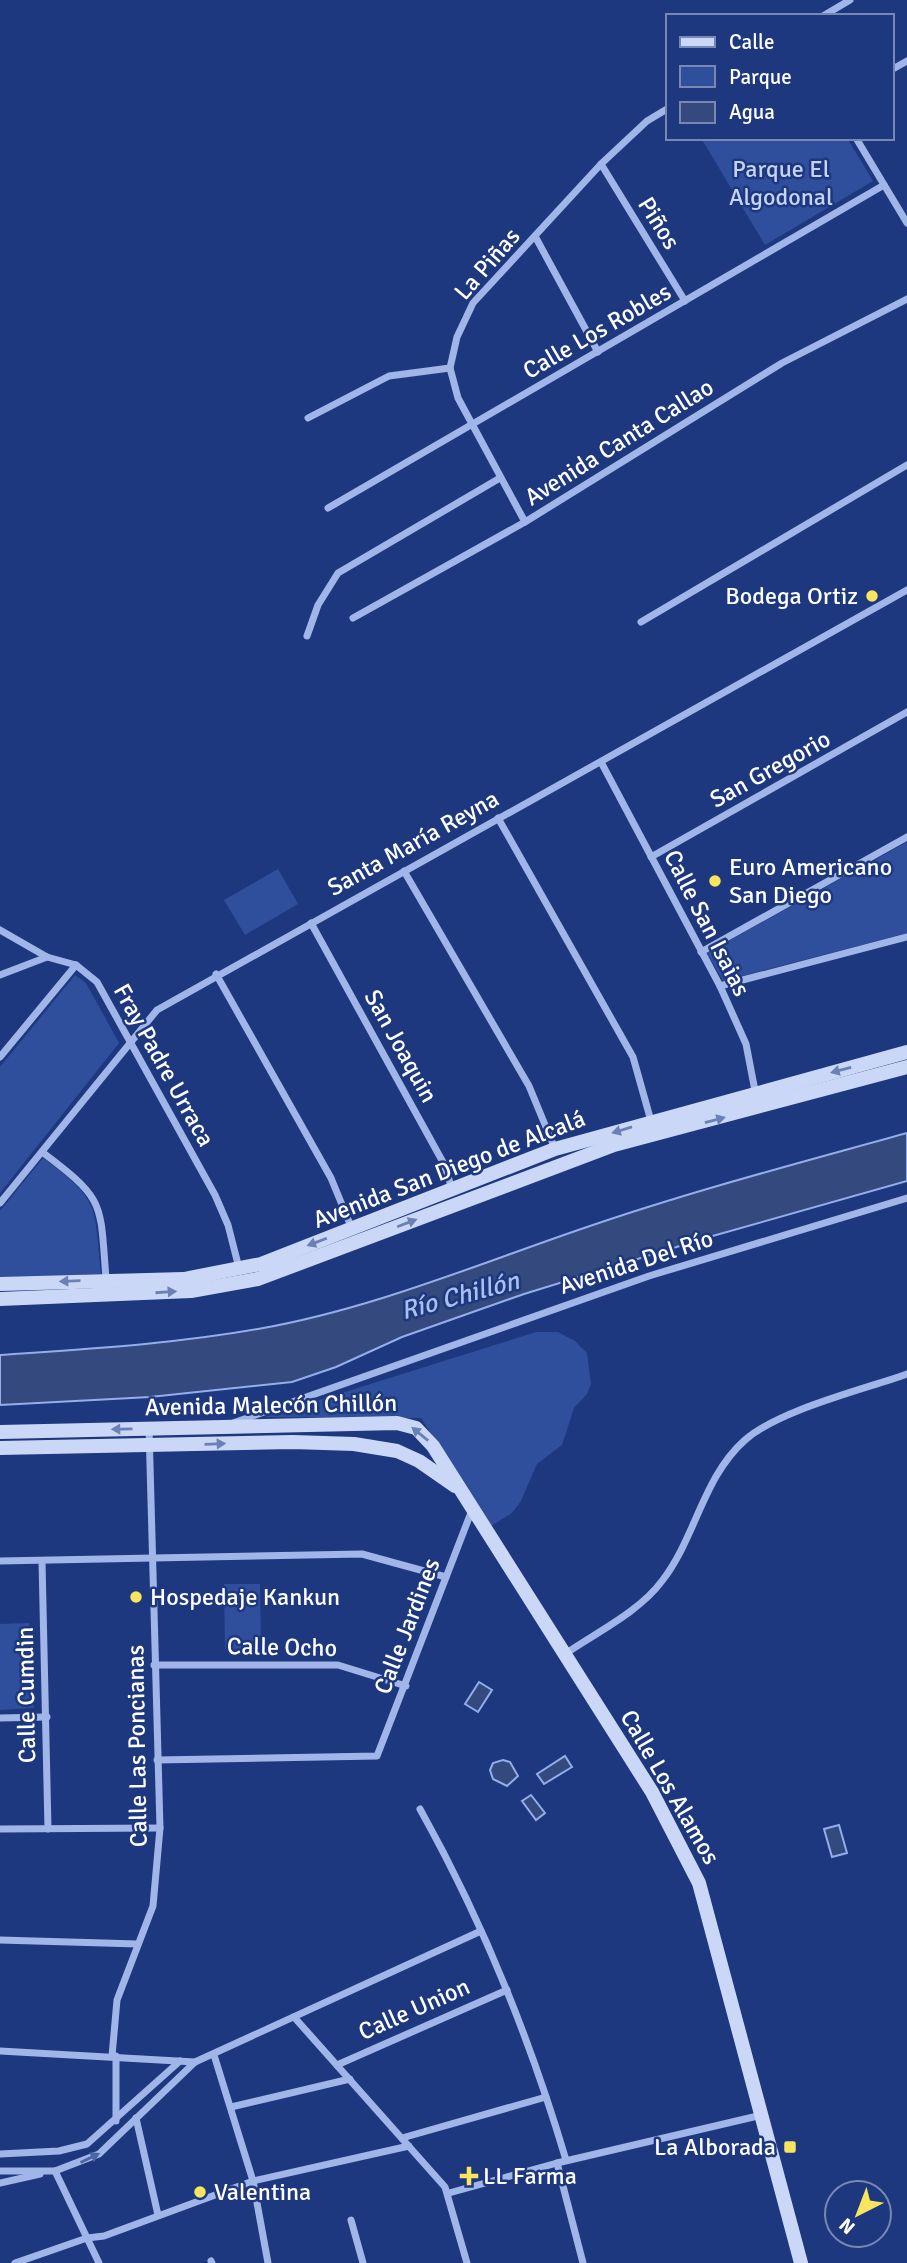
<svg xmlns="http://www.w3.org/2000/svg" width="907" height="2263" viewBox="0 0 907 2263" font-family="Signika,sans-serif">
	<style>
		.green { fill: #2f4f9d }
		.water { fill: #34497d; stroke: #93aeea; stroke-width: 2 }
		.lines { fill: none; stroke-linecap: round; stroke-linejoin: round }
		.street { stroke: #a0b5e8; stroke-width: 7 }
		.secondary { stroke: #cbd7f6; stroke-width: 14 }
		.oneway { fill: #6b80b4 }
		.oneway2 { fill: #4b64a3 }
		.poi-dot { fill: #f8e45e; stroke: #1d387e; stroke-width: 2.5 }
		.labels { text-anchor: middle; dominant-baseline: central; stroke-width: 5; stroke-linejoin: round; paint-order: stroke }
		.park-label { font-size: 24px; fill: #c4d3f6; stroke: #1d387e }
		.street-label { font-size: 24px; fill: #fff; stroke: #1d387e }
		.poi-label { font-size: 24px; fill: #fff; stroke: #1d387e; text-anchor: start }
		.water-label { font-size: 26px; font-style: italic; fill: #abc0f0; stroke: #1d387e }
	</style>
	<rect width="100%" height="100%" fill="#1d387e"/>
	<g class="green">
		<path d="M 701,138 L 847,138 L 873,181 L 765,245 Z"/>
		<path d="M 907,842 L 907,933 L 723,981 L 707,953 Z"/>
		<path d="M 278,869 L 298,904 L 245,935 L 224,900 Z"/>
		<path d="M 75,975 L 86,983 L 119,1043 L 0,1193 L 0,1067 Z"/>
		<path d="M 43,1158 C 101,1201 94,1205 101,1274 L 0,1278 L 0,1211 Z"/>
		<path d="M 536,1332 L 558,1332 L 575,1341 L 587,1353 L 591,1384 L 587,1394 L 574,1408 L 562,1445 L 537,1464 L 521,1501 L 512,1513 L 491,1526 L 421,1418 L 265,1417 Z"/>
		<path d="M 224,1584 L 260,1584 L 261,1649 L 225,1649 Z"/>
		<path d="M 29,1623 L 34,1708 L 0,1710 L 0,1624 Z"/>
	</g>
	<g class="water">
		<path d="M 907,1133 L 907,1181 L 709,1237 L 524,1294 L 402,1337 L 336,1367 L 292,1382 L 150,1397 L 0,1405 L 0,1355 C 86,1349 174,1344 258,1329 C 372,1309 478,1264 587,1227 C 692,1191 799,1163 907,1133 Z"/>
		<path d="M 479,1682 L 492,1690 L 478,1712 L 465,1704 Z"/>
		<path d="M 565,1756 L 572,1767 L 544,1784 L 537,1774 Z"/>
		<path d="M 503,1760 L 510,1762 L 518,1776 L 507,1786 L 493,1779 L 490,1770 L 493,1763 Z"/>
		<path d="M 531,1795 L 545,1813 L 536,1820 L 522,1801 Z"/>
		<path d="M 839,1825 L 847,1853 L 832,1857 L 824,1829 Z"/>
	</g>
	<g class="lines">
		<g class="street">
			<path d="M 823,16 L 850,0"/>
			<path d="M 891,70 L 907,61"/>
			<path d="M 856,138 L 907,223"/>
			<path d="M 601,164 L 685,301"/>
			<path d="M 536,238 L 598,352"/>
			<path d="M 308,418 L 389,376 L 450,368"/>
			<path d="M 328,508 L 884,185"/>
			<path d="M 525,522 L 458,398 L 450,368 L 457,337 L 473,303 L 601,164 L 647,121 L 667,109"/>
			<path d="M 353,618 L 525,522 L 782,363 L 907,299"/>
			<path d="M 641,622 L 907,465"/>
			<path d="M 307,636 L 318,605 L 338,573 L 500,478"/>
			<path d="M 601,762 L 720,986 L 746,1044 L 756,1096"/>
			<path d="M 498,818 L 633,1057 L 651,1121"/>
			<path d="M 651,857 L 907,712"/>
			<path d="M 404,871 L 529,1086 L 555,1149"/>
			<path d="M 311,923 L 444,1164 L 452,1189"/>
			<path d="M 0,930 L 47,957 L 76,965 L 97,982 L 215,1195 L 228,1225 L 239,1268"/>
			<path d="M 701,952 L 907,837"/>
			<path d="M 216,974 L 331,1178 L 352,1229"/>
			<path d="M 0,975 L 47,957"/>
			<path d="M 720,986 L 907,937"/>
			<path d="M 0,1057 L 76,965"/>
			<path d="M 42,1152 C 106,1200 100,1202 106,1279"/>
			<path d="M 0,1203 L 157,1010 L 907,590"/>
			<path d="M 233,1423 L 649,1276 L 907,1198"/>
			<path d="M 0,1561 L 362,1554 L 446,1577"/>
			<path d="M 42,1561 L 48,1829"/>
			<path d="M 565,1654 C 597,1632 639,1612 662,1581 C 696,1537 703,1477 745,1440 C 779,1410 862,1390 907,1374"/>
			<path d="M 154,1665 L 338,1665 L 406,1686"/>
			<path d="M 0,1718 L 47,1717"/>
			<path d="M 157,1760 L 377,1756 L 472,1510"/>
			<path d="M 420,1809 C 482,1920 530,2039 566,2160"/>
			<path d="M 0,1829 L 160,1828"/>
			<path d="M 0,1940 L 138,1944"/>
			<path d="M 294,2017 L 445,2187 L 467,2263"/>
			<path d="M 0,2051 L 195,2062"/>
			<path d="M 214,2055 L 253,2181 L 268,2263"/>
			<path d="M 112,2056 L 117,2000 L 153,1906 L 160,1828 L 149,1428"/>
			<path d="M 337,2065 L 507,1990"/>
			<path d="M 231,2107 L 350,2079"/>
			<path d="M 136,2118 L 158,2215"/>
			<path d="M 116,2121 L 116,2056"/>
			<path d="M 402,2138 L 546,2097"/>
			<path d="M 0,2154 L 59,2151 L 87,2144 L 180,2061"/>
			<path d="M 557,2163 L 583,2263"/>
			<path d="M 0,2171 L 55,2171 L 99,2154 L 195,2062 L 481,1931"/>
			<path d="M 55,2171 L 99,2263"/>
			<path d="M 0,2183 L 40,2174"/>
			<path d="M 449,2193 L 557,2163 L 762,2115"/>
			<path d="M 351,2220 L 363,2263"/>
			<path d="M 211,2261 L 212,2263"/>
			<path d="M 15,2263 L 87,2238 L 104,2236 L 253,2181 L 409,2146"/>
		</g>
		<g class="secondary">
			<path d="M 0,1284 L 184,1279 L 261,1264 L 555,1149 L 907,1052"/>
			<path d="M 0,1299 L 191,1291 L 258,1279 L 614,1145 L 907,1067"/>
			<path d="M 0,1432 L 397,1423 L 416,1428 L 433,1446 L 652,1792 L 699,1883 L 801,2263"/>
			<path d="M 0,1448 L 293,1442 L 354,1444 L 397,1451 L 419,1461 L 455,1486"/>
		</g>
	</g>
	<defs><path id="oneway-solid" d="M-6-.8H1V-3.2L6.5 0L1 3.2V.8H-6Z" transform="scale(1.75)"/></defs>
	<g class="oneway">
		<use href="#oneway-solid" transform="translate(841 1070) rotate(165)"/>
		<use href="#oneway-solid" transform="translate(715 1120) rotate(-15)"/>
		<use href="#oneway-solid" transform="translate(622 1130) rotate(163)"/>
		<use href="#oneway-solid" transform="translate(407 1223) rotate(-21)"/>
		<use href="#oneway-solid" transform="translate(317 1242) rotate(159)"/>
		<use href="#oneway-solid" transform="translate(70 1281) rotate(178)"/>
		<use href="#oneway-solid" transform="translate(166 1292) rotate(-4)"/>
		<use href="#oneway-solid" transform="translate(122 1429) rotate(179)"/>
		<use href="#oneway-solid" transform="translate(420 1434) rotate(-141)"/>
		<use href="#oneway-solid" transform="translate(215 1444) rotate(-2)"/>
	</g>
	<use class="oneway2" href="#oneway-solid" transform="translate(90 2158) rotate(-26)"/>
	<g class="poi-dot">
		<circle cx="872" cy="596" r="7"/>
		<circle cx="715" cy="881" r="7"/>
		<circle cx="136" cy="1597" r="7"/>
		<rect x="783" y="2140" width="14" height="14" rx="3.5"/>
		<path d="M465.5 2165.5h7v7h7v7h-7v7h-7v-7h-7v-7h7z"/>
		<circle cx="200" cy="2192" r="7"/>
	</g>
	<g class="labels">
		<g class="park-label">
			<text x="781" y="169">Parque El<tspan x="781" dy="28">Algodonal</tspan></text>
		</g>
		<g class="street-label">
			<text transform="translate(659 223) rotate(58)">Piños</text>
			<text transform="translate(487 264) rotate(-49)">La Piñas</text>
			<text transform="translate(597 331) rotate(-30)">Calle Los Robles</text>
			<text transform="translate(619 442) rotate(-32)">Avenida Canta Callao</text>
			<text transform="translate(770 769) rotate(-29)">San Gregorio</text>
			<text transform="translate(413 843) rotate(-29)">Santa María Reyna</text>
			<text transform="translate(707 923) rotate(63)">Calle San Isaias</text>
			<text transform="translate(401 1046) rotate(61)">San Joaquin</text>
			<text transform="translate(164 1065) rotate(61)">Fray Padre Urraca</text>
			<text transform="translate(449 1169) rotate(-21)">Avenida San Diego de Alcalá</text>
			<text transform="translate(636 1262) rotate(-18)">Avenida Del Río</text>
			<text transform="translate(271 1405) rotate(-1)">Avenida Malecón Chillón</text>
			<text transform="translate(407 1626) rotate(-69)">Calle Jardines</text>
			<text transform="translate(282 1647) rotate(1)">Calle Ocho</text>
			<text transform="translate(26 1695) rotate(-91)">Calle Cumdin</text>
			<text transform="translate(137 1746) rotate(-91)">Calle Las Poncianas</text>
			<text transform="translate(670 1787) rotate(60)">Calle Los Alamos</text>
			<text transform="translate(414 2009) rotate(-24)">Calle Union</text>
		</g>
		<g class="poi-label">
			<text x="858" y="596" text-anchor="end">Bodega Ortiz</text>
			<text x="729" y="867">Euro Americano<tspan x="729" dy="28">San Diego</tspan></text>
			<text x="150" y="1597">Hospedaje Kankun</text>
			<text x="776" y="2147" text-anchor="end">La Alborada</text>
			<text x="483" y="2176">LL Farma</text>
			<text x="214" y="2192">Valentina</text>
		</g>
		<g class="water-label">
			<text transform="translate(460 1296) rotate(-15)">Río Chillón</text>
		</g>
	</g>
	<rect x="666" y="14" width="228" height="126" fill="#1d387e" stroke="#7788b2" stroke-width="2"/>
	<rect x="680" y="37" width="35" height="10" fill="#cbd7f6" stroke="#7788b2" stroke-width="2"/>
	<text x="729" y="49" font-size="21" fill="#ffffff">Calle</text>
	<rect x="680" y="66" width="35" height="21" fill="#2f4f9d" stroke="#7788b2" stroke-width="2"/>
	<text x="729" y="84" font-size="21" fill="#ffffff">Parque</text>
	<rect x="680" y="102" width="35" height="21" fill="#34497d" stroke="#7788b2" stroke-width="2"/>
	<text x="729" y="119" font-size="21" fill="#ffffff">Agua</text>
	<g transform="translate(858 2214) rotate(222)"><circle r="33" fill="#1d387e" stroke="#7788b2" stroke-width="2"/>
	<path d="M0-5L12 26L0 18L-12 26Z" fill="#f8e45e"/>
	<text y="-10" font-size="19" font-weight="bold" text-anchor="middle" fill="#ffffff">N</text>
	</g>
</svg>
